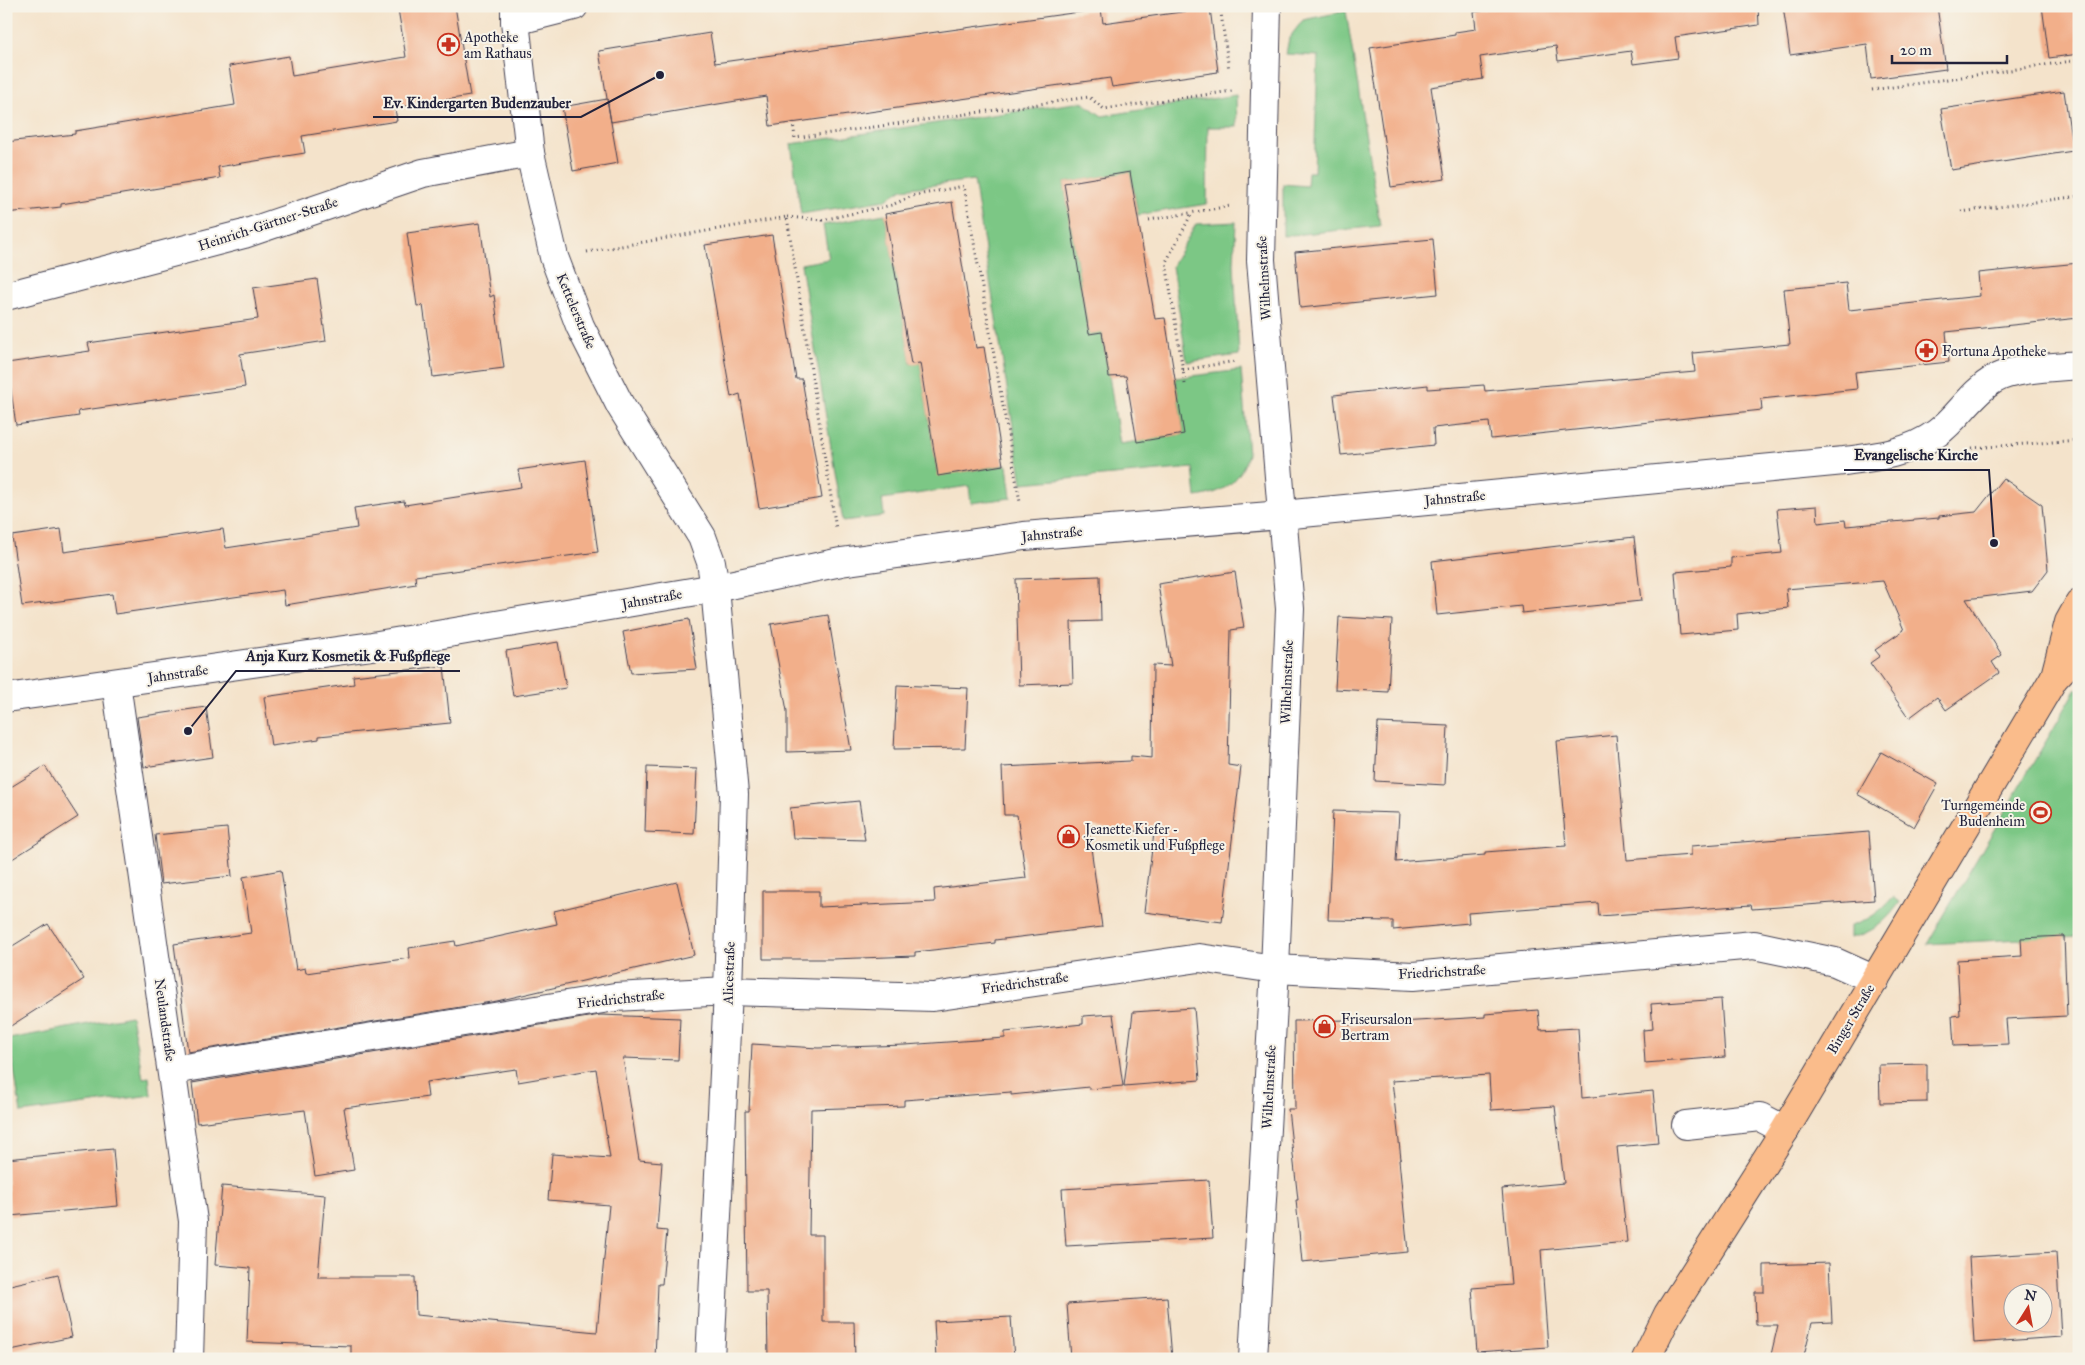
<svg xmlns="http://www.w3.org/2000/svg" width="2085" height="1365" viewBox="0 0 2085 1365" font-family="'IM FELL Great Primer',serif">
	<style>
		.green { fill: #7bc785; stroke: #4e7460 }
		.building { fill: #f2af8a; fill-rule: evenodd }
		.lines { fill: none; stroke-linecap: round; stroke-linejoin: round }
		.minor-casing { stroke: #423f51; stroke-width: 30 }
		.major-casing { stroke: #423f51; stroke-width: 30 }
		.path { stroke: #423f51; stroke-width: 3; stroke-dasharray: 1 4; stroke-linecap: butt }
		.minor { stroke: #fff; stroke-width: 28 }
		.major { stroke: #fabc8b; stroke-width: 28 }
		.labels { text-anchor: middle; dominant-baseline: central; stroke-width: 4; stroke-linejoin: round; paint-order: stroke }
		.poi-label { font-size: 14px; fill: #22223b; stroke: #f7f3e8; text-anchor: start }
		.street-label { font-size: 14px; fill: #22223b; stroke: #f7f3e8 }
		.leader { fill: none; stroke: #22223b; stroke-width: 2 }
		.callout-dot { fill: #22223b; stroke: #f7f3e8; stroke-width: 2 }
		.callout-label { font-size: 15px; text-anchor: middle; font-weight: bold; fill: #22223b; stroke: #f7f3e8; stroke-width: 4; stroke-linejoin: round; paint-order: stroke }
	</style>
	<rect width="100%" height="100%" fill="#f7f3e8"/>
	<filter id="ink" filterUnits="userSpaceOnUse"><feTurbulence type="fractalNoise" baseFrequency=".02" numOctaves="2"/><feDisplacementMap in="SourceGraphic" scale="10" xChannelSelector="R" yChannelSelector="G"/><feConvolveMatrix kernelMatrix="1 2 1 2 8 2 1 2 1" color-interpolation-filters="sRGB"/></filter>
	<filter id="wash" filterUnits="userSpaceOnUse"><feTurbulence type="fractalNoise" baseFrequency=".0096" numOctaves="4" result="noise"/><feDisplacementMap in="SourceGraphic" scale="20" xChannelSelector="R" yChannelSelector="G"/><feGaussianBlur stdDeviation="1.12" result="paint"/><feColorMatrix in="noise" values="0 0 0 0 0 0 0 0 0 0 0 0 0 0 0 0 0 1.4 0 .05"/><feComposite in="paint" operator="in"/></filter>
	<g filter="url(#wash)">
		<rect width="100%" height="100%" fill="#f4e3cb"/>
		<g class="green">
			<path d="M 1346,11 L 1380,226 L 1283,236 L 1283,184 L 1307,186 L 1308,172 L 1314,172 L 1318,56 L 1286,54 L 1289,38 L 1303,20 Z"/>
			<path d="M 1236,95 L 1237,127 L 1208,127 L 1207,204 L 1138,215 L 1130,172 L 1064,183 L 1089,334 L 1102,332 L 1120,444 L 1184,434 L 1175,378 L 1241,370 L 1248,454 C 1240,482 1224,493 1196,497 L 1193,468 L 1022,483 L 974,180 L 902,189 L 885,200 L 801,214 L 791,144 L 1082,102 L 1102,116 Z"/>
			<path d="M 885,214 L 911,364 L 920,363 L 938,475 L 1007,465 L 1011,498 L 971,503 L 969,486 L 882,499 L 884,516 L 843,521 L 801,264 L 829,259 L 823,225 Z"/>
			<path d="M 1236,222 L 1234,264 L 1239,355 L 1187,362 L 1172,266 L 1196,224 Z"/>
			<path d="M 2079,689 L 2079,936 L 1927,944 L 2076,690 Z"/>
			<path d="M 1893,897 L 1900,902 C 1887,921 1873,933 1850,938 L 1850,926 C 1868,921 1881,911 1893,897 Z"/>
			<path d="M 131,1016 L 143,1078 L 149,1077 L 151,1095 L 21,1113 L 9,1039 Z"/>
		</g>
		<g id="blocks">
			<g class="building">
				<path d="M 417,6 L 455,6 L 470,96 L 395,108 L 397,121 L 302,136 L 305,153 L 218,167 L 220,178 L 61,204 L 61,207 L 6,213 L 6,142 L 75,134 L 75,131 L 235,105 L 229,66 L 289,56 L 292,76 L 406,57 L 398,9 Z"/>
				<path d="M 1513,6 L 1758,6 L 1759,25 L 1675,37 L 1678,58 L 1633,64 L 1631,51 L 1558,61 L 1556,46 L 1480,57 L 1483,79 L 1431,87 L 1445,179 L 1391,187 L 1370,48 L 1455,35 L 1455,32 L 1476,29 L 1474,12 Z"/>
				<path d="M 1783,6 L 1937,6 L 1946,69 L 1871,79 L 1867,44 L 1790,55 Z"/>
				<path d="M 2042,6 L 2079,6 L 2079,54 L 2049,58 Z"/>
				<path d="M 1210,8 L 1218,72 L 1112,87 L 1110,78 L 770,126 L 766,96 L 611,122 L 599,51 L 710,33 L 715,63 L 1101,9 L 1103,23 Z"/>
				<path d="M 2064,91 L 2073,151 L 1951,170 L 1941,109 Z"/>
				<path d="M 607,99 L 618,163 L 573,171 L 562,107 Z"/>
				<path d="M 1130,172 L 1155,319 L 1165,318 L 1184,434 L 1137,442 L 1126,376 L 1109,377 L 1102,332 L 1089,334 L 1064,183 Z"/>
				<path d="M 952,202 L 976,348 L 984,347 L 1003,465 L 938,476 L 920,363 L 911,364 L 885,214 Z"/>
				<path d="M 480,223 L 490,297 L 494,295 L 504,368 L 433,377 L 423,305 L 417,306 L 407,233 Z"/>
				<path d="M 772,235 L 796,379 L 802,379 L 822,498 L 759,508 L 740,394 L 731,397 L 705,245 Z"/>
				<path d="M 1433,239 L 1438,294 L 1300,308 L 1295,252 Z"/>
				<path d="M 2079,263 L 2079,318 L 1946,332 L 1949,362 L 1855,372 L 1857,389 L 1761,399 L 1762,410 L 1491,439 L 1489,422 L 1433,428 L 1434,445 L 1341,455 L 1334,395 L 1428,385 L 1428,389 L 1484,385 L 1485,391 L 1695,372 L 1693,353 L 1790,344 L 1784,289 L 1846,283 L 1849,310 L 1980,296 L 1978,273 Z"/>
				<path d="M 317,279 L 326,341 L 240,354 L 245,387 L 78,411 L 79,416 L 16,425 L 7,363 L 90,351 L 88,343 L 258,319 L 253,288 Z"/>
				<path d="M 585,460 L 598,552 L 415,576 L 416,584 L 285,605 L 283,590 L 115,614 L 112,594 L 22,606 L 12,536 L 61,529 L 64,552 L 223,529 L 226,548 L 357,528 L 354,508 L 404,501 L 405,505 L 521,487 L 518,470 Z"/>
				<path d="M 2003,478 L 2042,505 L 2048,570 L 2032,591 L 1966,599 L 2002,655 L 1992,662 L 1999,673 L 1946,710 L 1937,697 L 1909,718 L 1870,663 L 1880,656 L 1875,650 L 1904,630 L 1883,581 L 1786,589 L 1788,608 L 1737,614 L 1738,630 L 1680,635 L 1675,572 L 1731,567 L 1731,558 L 1782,553 L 1777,509 L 1817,506 L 1818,523 L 1845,520 L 1846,526 L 1939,518 L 1939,516 L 1976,512 Z"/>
				<path d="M 1634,537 L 1641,601 L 1522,613 L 1521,606 L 1437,615 L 1432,561 Z"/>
				<path d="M 1235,572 L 1244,628 L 1231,630 L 1228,765 L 1241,767 L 1222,922 L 1144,912 L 1154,833 L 1088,826 L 1102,927 L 995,940 L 995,943 L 915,952 L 915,956 L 832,959 L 763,959 L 763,891 L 819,891 L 819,907 L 935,902 L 934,889 L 1026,878 L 1017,815 L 1004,815 L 1002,767 L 1131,761 L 1131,756 L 1152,758 L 1153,665 L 1171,666 L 1158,584 Z"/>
				<path d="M 1100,576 L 1101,621 L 1071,622 L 1073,683 L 1019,685 L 1016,579 Z"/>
				<path d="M 828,615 L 851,750 L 787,752 L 787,711 L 771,624 Z"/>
				<path d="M 1339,617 L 1392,620 L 1388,692 L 1335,689 Z"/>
				<path d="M 689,619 L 697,669 L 631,673 L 623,632 Z"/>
				<path d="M 558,642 L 566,688 L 513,696 L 506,651 Z"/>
				<path d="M 444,666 L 450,723 L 319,736 L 319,739 L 271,746 L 264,697 L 354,684 L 353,676 Z"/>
				<path d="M 897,685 L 968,688 L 965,748 L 894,749 Z"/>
				<path d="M 206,707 L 213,757 L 144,767 L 137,717 Z"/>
				<path d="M 1378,723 L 1448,726 L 1445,785 L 1375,781 Z"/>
				<path d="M 1616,735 L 1627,860 L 1691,855 L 1691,846 L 1869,832 L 1874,900 L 1752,909 L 1751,905 L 1599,916 L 1598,903 L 1468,913 L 1469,923 L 1393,930 L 1393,921 L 1328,920 L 1333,811 L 1399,813 L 1396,862 L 1485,855 L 1485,852 L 1566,846 L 1557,741 Z"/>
				<path d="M 1881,752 L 1938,784 L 1914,827 L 1857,794 Z"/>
				<path d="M 45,766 L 78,817 L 6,863 L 6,790 Z"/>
				<path d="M 647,767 L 697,769 L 694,834 L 645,832 Z"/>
				<path d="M 859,801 L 865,840 L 793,838 L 790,808 Z"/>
				<path d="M 227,828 L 232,876 L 161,884 L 155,835 Z"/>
				<path d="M 281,870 L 296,970 L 305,968 L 306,973 L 410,958 L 409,948 L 455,941 L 456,946 L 557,924 L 554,911 L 677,882 L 694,955 L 497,1001 L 188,1052 L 174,944 L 251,933 L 243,877 Z"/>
				<path d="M 48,924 L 84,979 L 6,1029 L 6,950 Z"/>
				<path d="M 2064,936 L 2067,1016 L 2006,1019 L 2008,1044 L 1954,1046 L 1952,1016 L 1960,1015 L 1957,960 L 2022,956 L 2021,938 Z"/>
				<path d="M 1721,999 L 1725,1057 L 1645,1063 L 1643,1030 L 1653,1029 L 1651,1004 Z"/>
				<path d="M 1194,1008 L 1200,1080 L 1124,1086 L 1133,1012 Z"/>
				<path d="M 1538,1010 L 1540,1030 L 1578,1028 L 1582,1098 L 1653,1091 L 1658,1143 L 1617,1147 L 1627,1242 L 1541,1250 L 1548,1347 L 1477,1352 L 1472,1288 L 1511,1285 L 1502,1189 L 1564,1183 L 1555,1106 L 1491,1110 L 1489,1075 L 1392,1081 L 1401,1159 L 1399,1160 L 1408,1252 L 1302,1262 L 1296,1200 L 1298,1200 L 1288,1109 L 1295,1109 L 1294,1021 L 1349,1020 L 1349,1025 L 1485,1017 L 1485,1014 Z"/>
				<path d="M 1113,1014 L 1123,1086 L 1089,1089 L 1089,1087 L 1011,1095 L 1011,1092 L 904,1100 L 904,1106 L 811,1109 L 809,1235 L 823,1235 L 823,1322 L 854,1322 L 855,1359 L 768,1359 L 767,1291 L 747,1291 L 745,1111 L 749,1111 L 752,1044 L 818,1048 L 905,1045 L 1005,1038 L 1005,1032 L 1083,1024 L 1083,1016 Z"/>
				<path d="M 600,1015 L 680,1018 L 678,1060 L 623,1058 L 639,1160 L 662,1162 L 657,1230 L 667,1231 L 662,1284 L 658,1284 L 655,1359 L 351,1359 L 351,1346 L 247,1342 L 250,1268 L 215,1265 L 222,1186 L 325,1195 L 318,1277 L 415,1277 L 416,1315 L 597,1332 L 609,1205 L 548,1200 L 552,1154 L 610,1158 L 596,1069 L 518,1082 L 516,1069 L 426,1082 L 428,1097 L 344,1108 L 354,1170 L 315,1176 L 305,1110 L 197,1123 L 192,1083 Z"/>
				<path d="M 1927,1064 L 1927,1102 L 1880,1103 L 1879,1065 Z"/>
				<path d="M 113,1149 L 118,1206 L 10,1216 L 6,1159 Z"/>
				<path d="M 1209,1180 L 1213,1238 L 1066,1246 L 1062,1189 Z"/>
				<path d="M 2056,1252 L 2061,1337 L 1974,1343 L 1969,1257 ZM 2012,1292 L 2042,1292 L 2042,1322 L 2012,1322 Z"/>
				<path d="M 1829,1263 L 1832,1322 L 1812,1323 L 1803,1359 L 1770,1359 L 1778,1325 L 1756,1325 L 1755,1292 L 1764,1292 L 1764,1265 Z"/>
				<path d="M 58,1274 L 72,1337 L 6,1351 L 6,1286 Z"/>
				<path d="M 1167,1297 L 1172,1359 L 1071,1359 L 1067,1304 Z"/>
				<path d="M 1011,1317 L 1014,1359 L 936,1359 L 934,1321 Z"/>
			</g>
		</g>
	</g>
	<g filter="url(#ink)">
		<use href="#blocks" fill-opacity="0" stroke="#423f51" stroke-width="1"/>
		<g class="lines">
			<defs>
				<g id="minor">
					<path d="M 515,6 L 515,21 L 530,153 L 554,257 L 580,326 L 620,405 L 702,537 L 711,562 L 715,588 L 734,794 L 728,991 L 710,1359"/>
					<path d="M 515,21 L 574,6"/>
					<path d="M 6,296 L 244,234 L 423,173 L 530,153"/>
					<path d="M 116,683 L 193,1221 L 189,1359"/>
					<path d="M 6,698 L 372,646 L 715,588 L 841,562 L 1024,536 L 1282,515 L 1844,461 C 1877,457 1910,453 1937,433 C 1958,418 1971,393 1993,380 C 2011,368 2056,367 2079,365"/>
					<path d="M 173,1070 L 615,997 L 728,991 L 933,997 L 1199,958 L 1275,969 L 1413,976 L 1754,945 L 1835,962 L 1875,980"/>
					<path d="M 1686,1125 L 1760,1117 L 1785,1130"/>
					<path d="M 1253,1359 L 1275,969 L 1290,609 L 1261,260 L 1267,6"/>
				</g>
				<g id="major">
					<path d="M 2055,676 L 2069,622 L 2079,604"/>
					<path d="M 1646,1359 L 1668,1314 L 1785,1130 L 2054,678 L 2079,652"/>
				</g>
			</defs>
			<use href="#minor" class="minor-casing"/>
			<use href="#major" class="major-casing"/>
			<g class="path">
				<path d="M 1220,6 L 1229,70"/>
				<path d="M 1872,90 L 2079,60"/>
				<path d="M 793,122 L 795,138 L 1089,97 L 1104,109 L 1232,91"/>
				<path d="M 1961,212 L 2079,196"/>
				<path d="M 787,217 L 822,220 L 892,205 L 912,196 L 964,186 L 1020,502"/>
				<path d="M 1149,220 L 1230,206"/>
				<path d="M 587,252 L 787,217 L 836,529"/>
				<path d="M 1183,370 L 1236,361"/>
				<path d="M 1185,384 L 1166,262 L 1192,213"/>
				<path d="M 1972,448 L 2079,440"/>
			</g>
			<use href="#minor" class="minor"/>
			<use href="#major" class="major"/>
		</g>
	</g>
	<defs>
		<symbol id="pharmacy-ring" viewBox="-11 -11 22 22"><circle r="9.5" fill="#f7f3e8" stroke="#c8321e" stroke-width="1.5"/><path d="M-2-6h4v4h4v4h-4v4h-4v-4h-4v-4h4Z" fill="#c8321e"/></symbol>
		<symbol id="stadium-ring" viewBox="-11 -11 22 22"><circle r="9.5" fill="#f7f3e8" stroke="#c8321e" stroke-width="1.5"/><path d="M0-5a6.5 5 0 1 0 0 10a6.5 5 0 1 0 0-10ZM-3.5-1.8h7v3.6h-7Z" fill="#c8321e"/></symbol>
		<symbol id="shop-ring" viewBox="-11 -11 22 22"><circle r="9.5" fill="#f7f3e8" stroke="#c8321e" stroke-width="1.5"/><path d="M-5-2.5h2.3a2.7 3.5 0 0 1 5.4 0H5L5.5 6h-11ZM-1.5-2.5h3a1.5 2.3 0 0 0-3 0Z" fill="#c8321e"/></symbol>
	</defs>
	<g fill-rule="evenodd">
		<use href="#pharmacy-ring" x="436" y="32" width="25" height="25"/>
		<use href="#pharmacy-ring" x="1914" y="338" width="25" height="25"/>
		<use href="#stadium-ring" x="2028" y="800" width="25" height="25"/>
		<use href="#shop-ring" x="1056" y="824" width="25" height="25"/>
		<use href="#shop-ring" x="1312" y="1014" width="25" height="25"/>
	</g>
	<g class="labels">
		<g class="poi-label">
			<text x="464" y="37">Apotheke<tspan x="464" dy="16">am Rathaus</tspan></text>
			<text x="1942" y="351">Fortuna Apotheke</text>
			<text x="2025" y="805" text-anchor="end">Turngemeinde<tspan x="2025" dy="16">Budenheim</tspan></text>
			<text x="1085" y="829">Jeanette Kiefer -<tspan x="1085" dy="16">Kosmetik und Fußpflege</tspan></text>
			<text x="1341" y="1019">Friseursalon<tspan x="1341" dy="16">Bertram</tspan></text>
		</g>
		<g class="street-label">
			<text transform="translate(268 224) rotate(-18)">Heinrich-Gärtner-Straße</text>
			<text transform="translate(1264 278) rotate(-93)">Wilhelmstraße</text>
			<text transform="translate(576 311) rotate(67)">Kettelerstraße</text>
			<text transform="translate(1455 498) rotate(-5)">Jahnstraße</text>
			<text transform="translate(1052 534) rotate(-5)">Jahnstraße</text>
			<text transform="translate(652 599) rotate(-10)">Jahnstraße</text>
			<text transform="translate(178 674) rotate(-8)">Jahnstraße</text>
			<text transform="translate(1287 682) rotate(-88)">Wilhelmstraße</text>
			<text transform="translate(1442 972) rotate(-3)">Friedrichstraße</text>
			<text transform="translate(729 973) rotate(-88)">Alicestraße</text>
			<text transform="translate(1025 983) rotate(-8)">Friedrichstraße</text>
			<text transform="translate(621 999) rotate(-6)">Friedrichstraße</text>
			<text transform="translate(1851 1019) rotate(-59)">Binger Straße</text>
			<text transform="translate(165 1020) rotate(82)">Neulandstraße</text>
			<text transform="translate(1269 1087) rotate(-87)">Wilhelmstraße</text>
		</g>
	</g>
	<path class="leader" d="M660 75L581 117H373M1994 543L1989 470H1844M188 731L236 671H460"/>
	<g class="callout-dot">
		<circle cx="660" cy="75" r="5"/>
		<circle cx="1994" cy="543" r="5"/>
		<circle cx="188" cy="731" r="5"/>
	</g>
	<g class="callout-label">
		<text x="477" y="108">Ev. Kindergarten Budenzauber</text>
		<text x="1916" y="460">Evangelische Kirche</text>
		<text x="348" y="661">Anja Kurz Kosmetik &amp; Fußpflege</text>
	</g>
	<rect width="2085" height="1365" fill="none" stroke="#f7f3e8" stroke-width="25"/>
	<g transform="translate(2028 1308) rotate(11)"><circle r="24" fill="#f7f3e8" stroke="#a29fa3"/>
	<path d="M0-4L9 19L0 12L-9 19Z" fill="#c8321e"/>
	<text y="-8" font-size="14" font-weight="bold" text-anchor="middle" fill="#22223b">N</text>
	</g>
	<path d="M1892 55v8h115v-8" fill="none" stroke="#22223b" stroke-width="2.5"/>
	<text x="1900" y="55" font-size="15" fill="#22223b" stroke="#f7f3e8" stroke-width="4" paint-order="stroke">20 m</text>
</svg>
